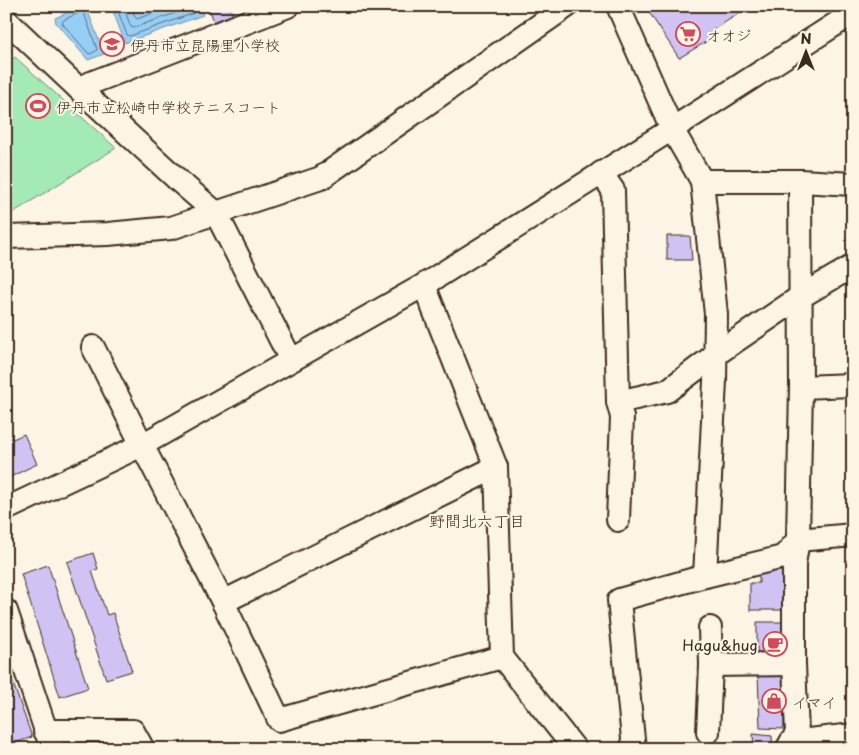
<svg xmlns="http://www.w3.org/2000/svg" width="859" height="755" viewBox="0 0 859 755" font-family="'Playpen Sans','Klee One',sans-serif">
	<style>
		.green { fill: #a4eab7; stroke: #708a6a }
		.water { fill: #96cff6; stroke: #728da0 }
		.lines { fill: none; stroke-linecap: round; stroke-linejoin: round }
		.shore { stroke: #5f6c74; stroke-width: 1 }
		.building { fill: #d1c2f4; stroke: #3b2a1e }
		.minor-casing { stroke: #3b2a1e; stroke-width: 26 }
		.minor { stroke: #fcf5e5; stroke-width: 22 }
		.labels { text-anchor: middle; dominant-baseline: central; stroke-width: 4; stroke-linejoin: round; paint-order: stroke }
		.poi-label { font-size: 15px; fill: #3b2a1e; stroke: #fcf5e5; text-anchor: start }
		.neighbourhood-label { font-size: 16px; fill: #3b2a1e; stroke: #fcf5e5 }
	</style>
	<rect width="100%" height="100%" fill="#fcf5e5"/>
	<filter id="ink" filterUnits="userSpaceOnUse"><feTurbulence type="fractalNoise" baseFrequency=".02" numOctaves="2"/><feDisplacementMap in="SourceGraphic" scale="10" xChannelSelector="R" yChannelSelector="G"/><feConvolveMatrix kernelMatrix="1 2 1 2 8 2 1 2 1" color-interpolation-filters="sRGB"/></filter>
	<g filter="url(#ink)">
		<path class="green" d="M 15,57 L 116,148 L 6,217 L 6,65 Z"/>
		<g class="water">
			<path d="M 82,6 L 86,6 L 104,54 L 88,60 L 56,23 L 55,18 Z"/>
			<path d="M 111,6 L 199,6 L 203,15 L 125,43 Z"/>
		</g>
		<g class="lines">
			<g class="shore">
				<path d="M 116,6 L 127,35 L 130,36 L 194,13 L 195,11 L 195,6"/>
				<path d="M 123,6 L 131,27 L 133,28 L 187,9 L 189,6"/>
				<path d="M 131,6 L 135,17 L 137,19 L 172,6"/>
				<path d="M 81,12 L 84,13 L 97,49 L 96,51 L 90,54 L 88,53 L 62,23 L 64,20 Z"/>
			</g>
		</g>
		<g class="building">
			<path d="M 208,6 L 230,6 L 234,19 L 216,26 Z"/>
			<path d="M 645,6 L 751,6 L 711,31 L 714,37 L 679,58 Z"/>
			<path d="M 667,236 L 690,236 L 692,260 L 667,260 Z"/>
			<path d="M 24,434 L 37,464 L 6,479 L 6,442 Z"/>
			<path d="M 93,553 L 98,569 L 92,571 L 107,615 L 113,613 L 132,671 L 106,679 L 67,562 Z"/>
			<path d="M 48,565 L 88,688 L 60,697 L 21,574 Z"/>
			<path d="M 759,571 L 782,571 L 782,610 L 750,610 L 750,583 L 759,583 Z"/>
			<path d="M 757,622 L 784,622 L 783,646 L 776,652 L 757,652 Z"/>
			<path d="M 6,669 L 8,669 L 32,737 L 7,746 Z"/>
			<path d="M 779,673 L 784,679 L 784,729 L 760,728 L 758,674 Z"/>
			<path d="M 753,734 L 772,736 L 773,749 L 754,749 Z"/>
		</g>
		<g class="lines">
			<defs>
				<g id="minor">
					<path d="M 618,6 L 672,129 L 702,181 L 800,181 L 853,184"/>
					<path d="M 6,20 L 78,88 L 179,181 L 216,213 L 291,360"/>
					<path d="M 78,88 L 288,6"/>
					<path d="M 601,173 L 613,190 L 618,402 L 622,417 L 618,520"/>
					<path d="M 702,181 L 716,314 L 715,381 L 705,576"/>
					<path d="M 6,237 L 108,234 L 171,228 L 321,178 L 567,6"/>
					<path d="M 93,347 L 142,445 L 223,602 L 279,720 L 502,657"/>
					<path d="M 801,387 L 853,385"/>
					<path d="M 618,402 L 667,391 L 715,355 L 800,297 L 853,266"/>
					<path d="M 6,509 L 142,445 L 424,285"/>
					<path d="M 223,602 L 496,467"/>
					<path d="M 6,611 L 52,749"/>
					<path d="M 711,665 L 794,664"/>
					<path d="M 45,731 L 133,731 L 143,749"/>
					<path d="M 708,732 L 711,665 L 710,628"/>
					<path d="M 791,742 L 853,735"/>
					<path d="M 575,749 L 502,657 L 496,467 L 424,285 L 672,129 L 853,13"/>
					<path d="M 634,749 L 619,600 L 705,576 L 783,557 L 798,540 L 853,535"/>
					<path d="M 787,749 L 797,733 L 794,664 L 794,564 L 798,540 L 801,387 L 800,181"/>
				</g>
			</defs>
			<use href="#minor" class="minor-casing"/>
			<use href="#minor" class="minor"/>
		</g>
	</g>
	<defs>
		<symbol id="supermarket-ring" viewBox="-11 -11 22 22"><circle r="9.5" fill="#fcf5e5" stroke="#d1495b" stroke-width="1.5"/><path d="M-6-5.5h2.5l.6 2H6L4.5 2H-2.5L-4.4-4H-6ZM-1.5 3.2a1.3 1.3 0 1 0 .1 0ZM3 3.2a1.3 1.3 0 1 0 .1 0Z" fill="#d1495b"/></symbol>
		<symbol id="school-ring" viewBox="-11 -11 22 22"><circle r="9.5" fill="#fcf5e5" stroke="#d1495b" stroke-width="1.5"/><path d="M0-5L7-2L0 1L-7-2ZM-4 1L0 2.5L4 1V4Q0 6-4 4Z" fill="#d1495b"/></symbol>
		<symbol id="stadium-ring" viewBox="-11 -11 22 22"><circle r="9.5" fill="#fcf5e5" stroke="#d1495b" stroke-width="1.5"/><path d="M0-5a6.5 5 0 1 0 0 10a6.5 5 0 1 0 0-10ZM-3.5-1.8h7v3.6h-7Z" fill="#d1495b"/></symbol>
		<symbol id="cafe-ring" viewBox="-11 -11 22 22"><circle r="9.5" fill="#fcf5e5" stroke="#d1495b" stroke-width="1.5"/><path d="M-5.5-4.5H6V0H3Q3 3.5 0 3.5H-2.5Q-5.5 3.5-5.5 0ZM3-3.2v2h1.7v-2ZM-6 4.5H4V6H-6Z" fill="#d1495b"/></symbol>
		<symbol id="shop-ring" viewBox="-11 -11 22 22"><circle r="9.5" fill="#fcf5e5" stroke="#d1495b" stroke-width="1.5"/><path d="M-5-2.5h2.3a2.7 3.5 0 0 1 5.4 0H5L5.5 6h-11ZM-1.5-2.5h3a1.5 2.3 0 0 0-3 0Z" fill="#d1495b"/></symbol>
	</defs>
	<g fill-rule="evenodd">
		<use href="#supermarket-ring" x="674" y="20" width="28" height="28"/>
		<use href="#school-ring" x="98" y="30" width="28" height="28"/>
		<use href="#stadium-ring" x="24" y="92" width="28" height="28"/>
		<use href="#cafe-ring" x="761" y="630" width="28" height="28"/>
		<use href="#shop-ring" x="760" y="687" width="28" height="28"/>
	</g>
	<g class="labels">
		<g class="poi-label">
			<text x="706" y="34">オオジ</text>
			<text x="130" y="44">伊丹市立昆陽里小学校</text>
			<text x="56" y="106">伊丹市立松崎中学校テニスコート</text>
			<text x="758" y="644" text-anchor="end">Hagu&amp;hug</text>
			<text x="792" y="701">イマイ</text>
		</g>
		<g class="neighbourhood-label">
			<text x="477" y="520">野間北六丁目</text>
		</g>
	</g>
	<rect width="859" height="755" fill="none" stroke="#fcf5e5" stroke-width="25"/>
	<rect x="12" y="12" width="834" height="730" fill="none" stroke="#3b2a1e" stroke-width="2" filter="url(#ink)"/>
	<g transform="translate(806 52)" stroke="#fcf5e5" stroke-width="4" paint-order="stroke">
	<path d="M0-4L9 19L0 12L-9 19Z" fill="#3b2a1e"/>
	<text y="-8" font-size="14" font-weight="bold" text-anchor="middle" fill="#3b2a1e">N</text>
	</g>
</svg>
